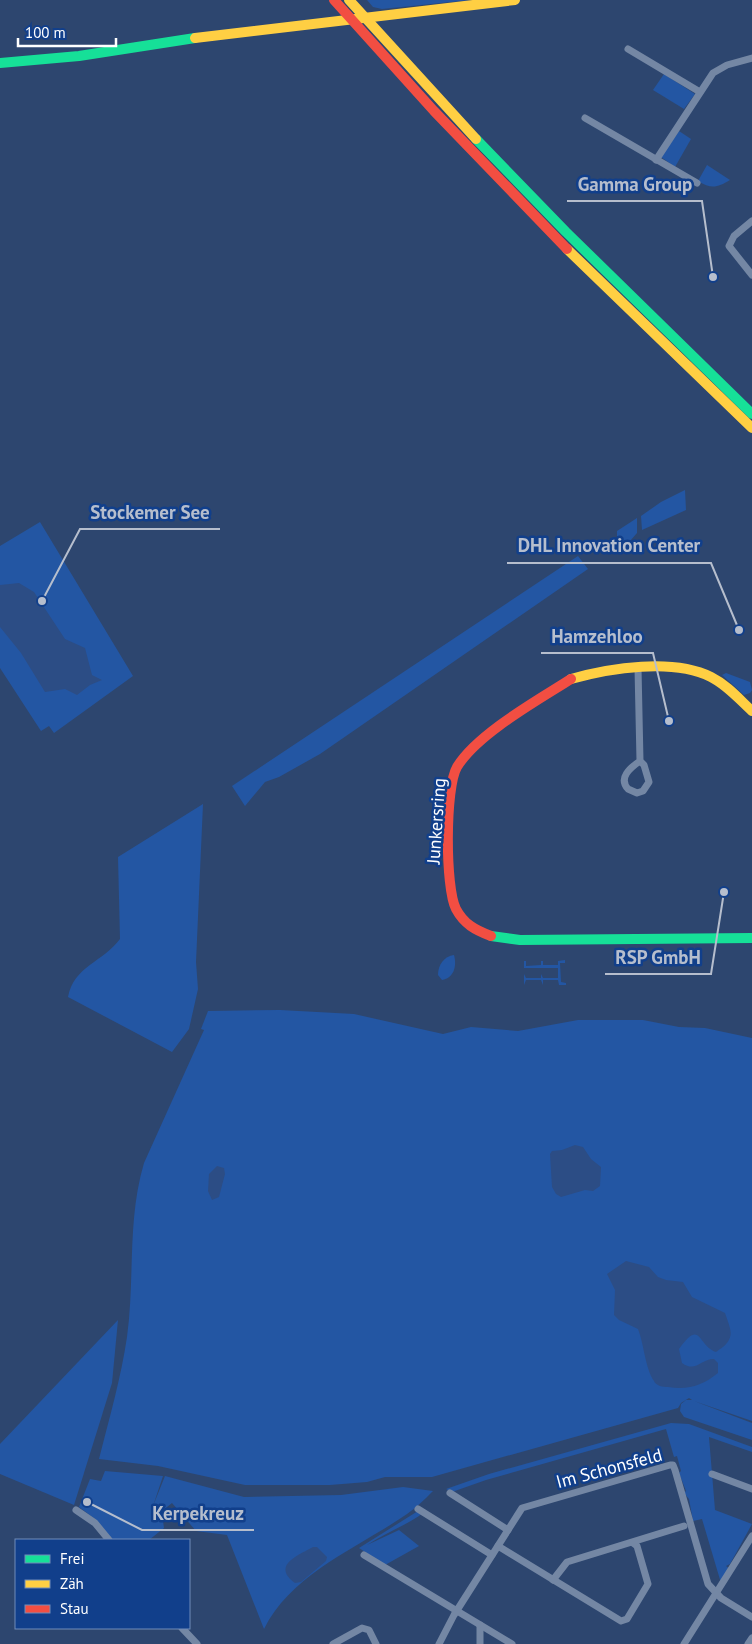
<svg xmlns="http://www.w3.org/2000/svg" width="752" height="1644" viewBox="0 0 752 1644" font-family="'PT Sans',sans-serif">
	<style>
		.green { fill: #2356a3 }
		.water { fill: #2c4d85 }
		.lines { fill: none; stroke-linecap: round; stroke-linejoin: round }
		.street { stroke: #7487a4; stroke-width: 7 }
		.fast { stroke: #16e098; stroke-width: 10 }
		.slow { stroke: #ffcf43; stroke-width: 10 }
		.jam { stroke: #f24e42; stroke-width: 10 }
		.labels { text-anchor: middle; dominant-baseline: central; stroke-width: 5; stroke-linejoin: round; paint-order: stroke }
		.street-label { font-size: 18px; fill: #fff; stroke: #113f8b }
		.leader { fill: none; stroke: #b6becd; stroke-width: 2 }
		.callout-dot { fill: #b6becd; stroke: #113f8b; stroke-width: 2 }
		.callout-label { font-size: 19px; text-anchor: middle; font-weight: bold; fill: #b6becd; stroke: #113f8b; stroke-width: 5; stroke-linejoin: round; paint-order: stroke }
	</style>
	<rect width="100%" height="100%" fill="#2d466f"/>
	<g class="green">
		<path d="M 367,0 L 471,0 L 382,9 L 373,7 Z"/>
		<path d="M 664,74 L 695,94 L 684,109 L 653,90 Z"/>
		<path d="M 679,131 L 691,139 L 675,167 L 661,157 Z"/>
		<path d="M 707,165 L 730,180 C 717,188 711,189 698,181 Z"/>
		<path d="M 685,490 L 686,510 L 642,530 L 641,516 L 661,502 Z"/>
		<path d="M 637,518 L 637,533 L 630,541 L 617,544 L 617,531 Z"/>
		<path d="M 40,522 L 133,676 L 54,733 L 49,726 L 41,731 L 0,668 L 0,546 Z"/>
		<path d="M 578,556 L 588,569 L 320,754 L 279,777 L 265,782 L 245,806 L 232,786 Z"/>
		<path d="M 726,673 L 750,682 L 752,690 L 750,693 L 744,695 L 722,675 Z"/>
		<path d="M 203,804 L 196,962 L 198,989 L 189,1029 L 172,1052 L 68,997 C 74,966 103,962 120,939 L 118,857 Z"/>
		<path d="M 454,955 C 457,966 454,978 442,980 L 438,975 C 438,965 444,956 454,955 Z"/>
		<path d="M 565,960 L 565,963 L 560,963 L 561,982 L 566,983 L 566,985 L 559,985 L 558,980 L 543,980 L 543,985 L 541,980 L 526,980 L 524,985 L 524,974 L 526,978 L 541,978 L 541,974 L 543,978 L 558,978 L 558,968 L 524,968 L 524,961 L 526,961 L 526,966 L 541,965 L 541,961 L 543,961 L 543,965 L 558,965 L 558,961 Z"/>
		<path d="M 280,1010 L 354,1014 L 443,1034 L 471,1027 L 518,1031 L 578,1020 L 643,1020 L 679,1027 L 705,1028 L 752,1038 L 752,1421 L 694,1401 L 752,1423 L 752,1440 L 684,1417 L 680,1411 L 681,1404 L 686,1400 L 692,1400 L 689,1398 L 681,1403 L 678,1408 L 432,1477 L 385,1477 L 367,1482 L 330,1485 L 245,1485 L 158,1466 L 99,1459 C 109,1419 121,1378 127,1337 C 135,1279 127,1220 144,1163 L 204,1030 L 201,1029 L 208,1011 Z"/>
		<path d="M 118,1320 L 112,1383 L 74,1505 L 0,1474 L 0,1444 Z"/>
		<path d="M 671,1423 L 689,1424 L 752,1447 L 752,1452 L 709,1437 L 715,1510 L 752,1524 L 730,1564 L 726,1566 L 730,1569 L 721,1583 L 702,1519 L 693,1521 L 689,1499 L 684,1493 L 686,1491 L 679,1473 L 681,1471 L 677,1456 L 674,1457 L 666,1429 L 486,1480 L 452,1492 L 446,1489 L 489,1474 Z"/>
		<path d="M 105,1471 L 163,1476 L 153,1506 L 165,1476 L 244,1497 L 341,1495 L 403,1487 L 433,1491 C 425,1499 416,1508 407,1514 C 358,1548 292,1573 264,1629 L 227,1535 L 196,1531 L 172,1503 L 157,1515 L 163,1521 L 164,1528 L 149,1540 L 113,1540 L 95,1519 L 79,1507 L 90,1479 L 101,1481 Z"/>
		<path d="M 418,1511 L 422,1513 L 419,1516 C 402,1527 384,1534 367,1545 L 399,1530 L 419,1546 L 385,1565 L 359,1548 Z"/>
	</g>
	<g class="water">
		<path d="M 19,583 L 34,592 L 65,639 L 85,648 L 92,675 L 102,680 L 90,685 L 77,695 L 65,689 L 45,692 L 21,653 L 0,627 L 0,585 Z"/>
		<path d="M 575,1145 L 583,1147 L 591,1159 L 601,1167 L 600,1186 L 593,1191 L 585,1190 L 561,1197 L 556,1194 L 552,1187 L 550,1154 L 552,1151 L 562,1150 Z"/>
		<path d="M 217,1166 L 224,1168 L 225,1174 L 219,1197 L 212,1200 L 208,1191 L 209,1174 Z"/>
		<path d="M 626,1261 L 649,1267 L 658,1277 L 666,1280 L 683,1282 L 692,1297 L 725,1313 C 731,1331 737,1339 716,1352 C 697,1345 701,1318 679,1349 L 682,1363 C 696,1373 700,1359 714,1359 L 718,1363 L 718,1373 C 702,1386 688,1390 668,1387 C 663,1387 656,1386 654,1381 C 645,1368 644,1344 638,1329 L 619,1320 L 614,1315 L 615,1290 L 607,1274 Z"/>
		<path d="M 313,1547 L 317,1547 L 327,1557 L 326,1561 L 301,1582 L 295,1583 C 271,1565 299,1555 313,1547 Z"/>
	</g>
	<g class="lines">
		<g class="street">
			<path d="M 628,49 L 700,92"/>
			<path d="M 585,118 L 697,183"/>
			<path d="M 656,160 L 713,73 L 727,65 L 752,58"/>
			<path d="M 752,221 L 734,236 L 729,246 L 752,275"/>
			<path d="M 638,668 L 640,761 L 644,765 L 649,782 L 643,791 L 637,793 L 628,789 C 618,778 630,768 640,761"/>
			<path d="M 712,1474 L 752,1489"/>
			<path d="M 450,1493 L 508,1530"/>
			<path d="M 418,1509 L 492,1555"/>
			<path d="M 76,1510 L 95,1523 L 109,1540"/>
			<path d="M 498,1546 L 621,1621 L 627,1619 L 648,1584 L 637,1546 L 633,1543"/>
			<path d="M 364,1555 L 512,1644"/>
			<path d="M 553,1580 L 567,1562 L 684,1526"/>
			<path d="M 182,1628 L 197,1644"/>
			<path d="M 333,1644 L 362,1628 L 369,1630 L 376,1644"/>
			<path d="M 439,1644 L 454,1615 L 522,1508 L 670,1465 L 673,1465 L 675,1470 L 708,1584 L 721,1598 L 752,1617"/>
			<path d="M 480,1644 L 480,1625"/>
			<path d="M 684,1644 L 752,1536"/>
			<path d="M 748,1644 L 752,1638"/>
		</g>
		<g class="fast">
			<path d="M 0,63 L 79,56 L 195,38"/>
			<path d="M 476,139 L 566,232 L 752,414"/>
			<path d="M 491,936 L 520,940 L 752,938"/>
		</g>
		<g class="slow">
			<path d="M 349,0 L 476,139"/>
			<path d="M 195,38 L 515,0"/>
			<path d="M 567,249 L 752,428"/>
			<path d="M 571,679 C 610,668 673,658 711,677 C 727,685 739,699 752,711"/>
		</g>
		<g class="jam">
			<path d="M 334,0 L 434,111 L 567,249"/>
			<path d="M 491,936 C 475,930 464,924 456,909 C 445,888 445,787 457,767 C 477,734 538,700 571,679"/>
		</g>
	</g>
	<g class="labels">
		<g class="street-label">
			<text transform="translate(436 821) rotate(-86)">Junkersring</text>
			<text transform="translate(609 1468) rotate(-15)">Im Schonsfeld</text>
		</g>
	</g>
	<path class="leader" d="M713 277L702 201H567M42 601L80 529H220M739 630L711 563H507M669 721L653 653H541M724 892L711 974H605M87 1502L142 1530H254"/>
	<g class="callout-dot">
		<circle cx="713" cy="277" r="5"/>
		<circle cx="42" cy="601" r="5"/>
		<circle cx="739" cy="630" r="5"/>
		<circle cx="669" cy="721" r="5"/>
		<circle cx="724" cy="892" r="5"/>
		<circle cx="87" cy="1502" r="5"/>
	</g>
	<g class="callout-label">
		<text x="635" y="191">Gamma Group</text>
		<text x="150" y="519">Stockemer See</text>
		<text x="609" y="552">DHL Innovation Center</text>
		<text x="597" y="643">Hamzehloo</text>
		<text x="658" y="964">RSP GmbH</text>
		<text x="198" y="1520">Kerpekreuz</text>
	</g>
	<rect x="15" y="1539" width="175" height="90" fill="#113f8b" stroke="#708cb9"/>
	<rect x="25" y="1555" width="25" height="8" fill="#16e098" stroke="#708cb9"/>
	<text x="60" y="1564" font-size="15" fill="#ffffff">Frei</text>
	<rect x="25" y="1580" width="25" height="8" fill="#ffcf43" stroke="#708cb9"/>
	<text x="60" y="1589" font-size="15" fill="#ffffff">Zäh</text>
	<rect x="25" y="1605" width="25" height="8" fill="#f24e42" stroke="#708cb9"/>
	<text x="60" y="1614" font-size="15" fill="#ffffff">Stau</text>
	<path d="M18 38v8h98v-8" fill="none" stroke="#ffffff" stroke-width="2.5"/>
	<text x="25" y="38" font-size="15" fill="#ffffff" stroke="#113f8b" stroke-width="4" paint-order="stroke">100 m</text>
</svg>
